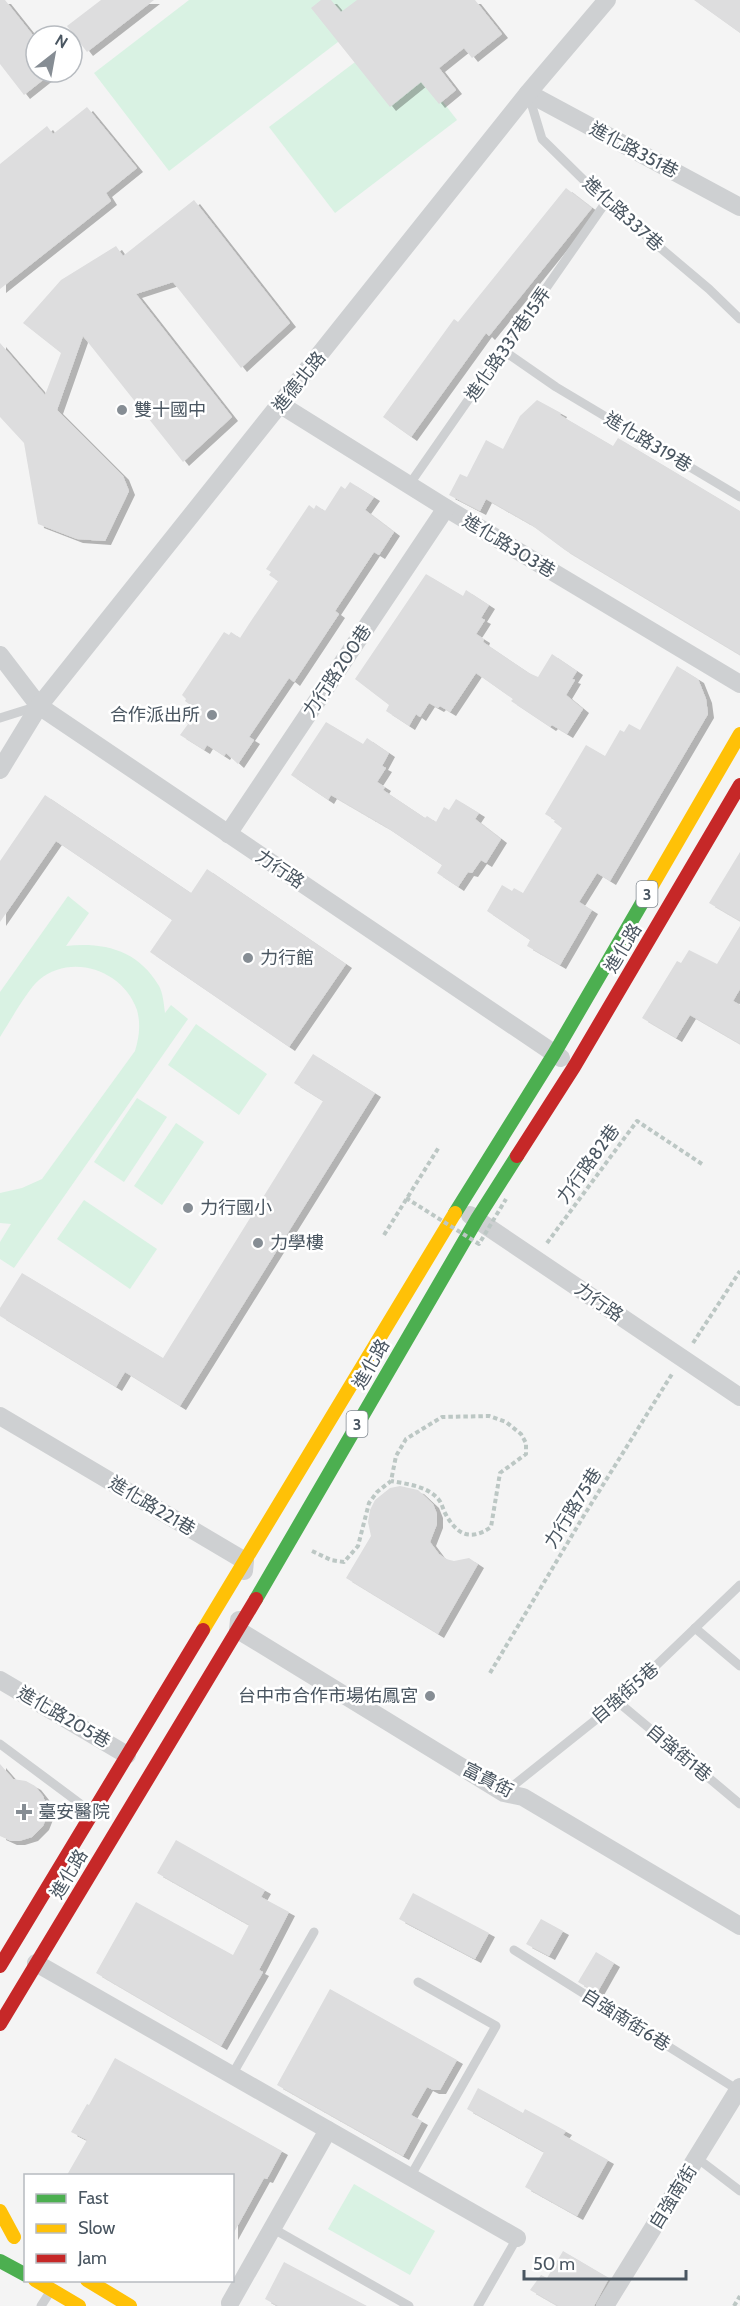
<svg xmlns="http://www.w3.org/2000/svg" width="740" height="2306" viewBox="0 0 740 2306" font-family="Cabin,'Noto Sans TC',sans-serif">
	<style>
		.pitch { fill: #d9f2e3 }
		.building { fill: #ddddde; filter: url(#shadow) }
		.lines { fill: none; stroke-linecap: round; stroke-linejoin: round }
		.path { stroke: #bcc7c4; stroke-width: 4; stroke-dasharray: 4.5 3; stroke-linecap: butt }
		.lane { stroke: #ced0d2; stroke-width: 9 }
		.street { stroke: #ced0d2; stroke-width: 18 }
		.fast { stroke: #4caf50; stroke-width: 14 }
		.slow { stroke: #ffc107; stroke-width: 14 }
		.jam { stroke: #c62828; stroke-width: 14 }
		.path-bridge { stroke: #bcc7c4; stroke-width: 4; stroke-dasharray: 4.5 3; stroke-linecap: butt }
		.poi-dot { fill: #868d94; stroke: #fff; stroke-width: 2 }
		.labels { text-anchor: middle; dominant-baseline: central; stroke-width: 5; stroke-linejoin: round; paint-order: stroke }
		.shield { fill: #fff; stroke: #808990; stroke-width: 1.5 }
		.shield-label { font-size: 16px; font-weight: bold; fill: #4a5661 }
		.street-label { font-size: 18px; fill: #4a5661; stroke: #fff }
		.poi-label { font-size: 18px; fill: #4a5661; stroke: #fff; text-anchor: start }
	</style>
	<defs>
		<filter id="shadow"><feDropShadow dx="6" dy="4" stdDeviation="0" flood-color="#0004"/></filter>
	</defs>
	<rect width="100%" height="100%" fill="#f4f4f4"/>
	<g class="pitch">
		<path d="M 189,0 L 393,0 L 169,171 L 94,73 Z"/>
		<path d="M 391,35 L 457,120 L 335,213 L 269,127 Z"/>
		<path d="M 68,896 L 89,913 L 66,946 C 104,942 138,950 159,986 C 163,993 164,1005 165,1013 L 171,1005 L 188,1019 L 14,1268 L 0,1259 L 0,1242 L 11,1224 L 0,1223 L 0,1193 L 22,1188 L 42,1179 L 135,1051 C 139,1037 141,1025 137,1010 C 124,971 72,952 39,980 C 28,989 9,1023 0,1037 L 0,992 Z"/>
		<path d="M 196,1024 L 267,1074 L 239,1115 L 168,1065 Z"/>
		<path d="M 137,1098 L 167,1117 L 124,1182 L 94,1162 Z"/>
		<path d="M 176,1123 L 204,1142 L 162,1205 L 134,1186 Z"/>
		<path d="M 84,1200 L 157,1249 L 130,1289 L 57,1239 Z"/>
		<path d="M 354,2184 L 435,2231 L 410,2275 L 328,2229 Z"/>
	</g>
	<g class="building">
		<path d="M 0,0 L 5,0 L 36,39 L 36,72 L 53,72 L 24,95 L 0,64 Z"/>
		<path d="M 101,0 L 154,0 L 87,52 L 67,26 Z"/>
		<path d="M 321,0 L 331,0 L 341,12 L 357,0 L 475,0 L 502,34 L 472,58 L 464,48 L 439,68 L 456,90 L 439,104 L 421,82 L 390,107 L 311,8 Z"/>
		<path d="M 694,0 L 740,0 L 740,33 Z"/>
		<path d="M 87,107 L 137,168 L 106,193 L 111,201 L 0,289 L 0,164 L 47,126 L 53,134 Z"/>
		<path d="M 566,188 L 592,208 L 489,336 L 486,333 L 411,437 L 383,417 L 454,319 L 458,322 Z"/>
		<path d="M 194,200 L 290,323 L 241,368 L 173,282 L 136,294 L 232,417 L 183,462 L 83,336 L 57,410 L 123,476 L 129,491 L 105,541 L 77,539 L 38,524 L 24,443 L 0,417 L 0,343 L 45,395 L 61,353 L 23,323 L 61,280 L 116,246 L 123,256 Z"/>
		<path d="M 537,400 L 561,413 L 560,415 L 613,446 L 618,438 L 740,511 L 740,655 L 565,550 L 530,524 L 486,499 L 480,511 L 449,495 L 460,474 L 467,477 L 486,440 L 503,449 L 520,416 Z"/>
		<path d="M 350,482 L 374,497 L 365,510 L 394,532 L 379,555 L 374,552 L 335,611 L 339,614 L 294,682 L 289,678 L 249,737 L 254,740 L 238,764 L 226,753 L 224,756 L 207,745 L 204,750 L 180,735 L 188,724 L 184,721 L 193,707 L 185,701 L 186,699 L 182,695 L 224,632 L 229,635 L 231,632 L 240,638 L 249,624 L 278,581 L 269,575 L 271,572 L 266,569 L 309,505 L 314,509 L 316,505 L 325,511 L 341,486 L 345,489 Z"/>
		<path d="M 426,574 L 463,596 L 466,590 L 489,605 L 481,618 L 485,620 L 476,634 L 484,639 L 483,642 L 529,673 L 538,677 L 552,654 L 577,671 L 572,679 L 575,680 L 566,695 L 583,709 L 567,734 L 552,725 L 550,727 L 511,701 L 513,699 L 476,673 L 450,712 L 440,706 L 438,708 L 429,703 L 420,717 L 416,714 L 409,726 L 386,711 L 389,705 L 355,679 Z"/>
		<path d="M 677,666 L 698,679 L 706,699 L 708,714 L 610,881 L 597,873 L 579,902 L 592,910 L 560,965 L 527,946 L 530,940 L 487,911 L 502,885 L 512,891 L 514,888 L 523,893 L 562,828 L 554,822 L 555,820 L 545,814 L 586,745 L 605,756 L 620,730 L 624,732 L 629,724 L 640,730 Z"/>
		<path d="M 326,722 L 363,744 L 367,738 L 389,753 L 382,766 L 386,768 L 377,782 L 385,787 L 383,790 L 425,818 L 427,816 L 436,822 L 444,807 L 449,810 L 456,799 L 479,813 L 475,819 L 501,839 L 486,863 L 481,860 L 472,873 L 468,872 L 458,887 L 437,873 L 442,865 L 386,827 L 331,795 L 328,800 L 291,775 Z"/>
		<path d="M 45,795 L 191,893 L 207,869 L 346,964 L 289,1047 L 150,952 L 172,920 L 56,841 L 0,922 L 0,861 Z"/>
		<path d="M 740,852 L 740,921 L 709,903 Z"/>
		<path d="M 740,926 L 740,989 L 733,1001 L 740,1005 L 740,1044 L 690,1015 L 676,1038 L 642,1018 L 677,961 L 681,963 L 689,950 L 717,964 Z"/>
		<path d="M 313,1054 L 375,1093 L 180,1406 L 125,1372 L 116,1387 L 0,1316 L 0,1308 L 22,1273 L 163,1358 L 323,1101 L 294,1083 Z"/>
		<path d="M 400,1486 L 418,1490 L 433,1504 L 437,1514 L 437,1524 L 430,1542 L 439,1554 L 446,1559 L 454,1561 L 469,1558 L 478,1564 L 438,1634 L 346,1578 L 371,1536 L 368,1522 L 370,1510 L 375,1500 L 390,1488 Z"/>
		<path d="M 0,1764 L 13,1779 L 26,1781 L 35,1786 L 43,1796 L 47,1807 L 47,1816 L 43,1826 L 32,1837 L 19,1841 L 11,1841 L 0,1836 Z"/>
		<path d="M 176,1840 L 265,1890 L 261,1897 L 289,1912 L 259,1970 L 263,1972 L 221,2046 L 96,1973 L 136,1902 L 233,1955 L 249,1925 L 157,1873 Z"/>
		<path d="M 413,1893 L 489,1933 L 475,1959 L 399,1919 Z"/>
		<path d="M 541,1919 L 563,1931 L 549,1956 L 526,1944 Z"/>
		<path d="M 596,1952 L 614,1963 L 597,1993 L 578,1982 Z"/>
		<path d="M 330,1989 L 457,2060 L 440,2090 L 433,2090 L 427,2087 L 411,2115 L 422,2121 L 403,2156 L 277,2085 Z"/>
		<path d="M 115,2058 L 282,2151 L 267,2179 L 264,2178 L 232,2236 L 232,2175 L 67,2175 L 87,2140 L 71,2132 L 87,2104 L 89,2105 Z"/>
		<path d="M 478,2088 L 523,2113 L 525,2109 L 566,2131 L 563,2135 L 608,2160 L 577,2216 L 525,2187 L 544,2152 L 467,2109 Z"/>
		<path d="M 563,2251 L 609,2278 L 594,2306 L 558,2306 L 530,2290 L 541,2275 L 547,2278 Z"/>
		<path d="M 284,2262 L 367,2306 L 278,2306 L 265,2299 Z"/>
	</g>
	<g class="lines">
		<g class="path">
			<path d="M 384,1235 L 439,1147"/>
			<path d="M 547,1243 L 637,1121 L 702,1164"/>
			<path d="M 693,1343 L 740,1271"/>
			<path d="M 312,1551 L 331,1560 L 344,1562 L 358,1546 L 369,1503 L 377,1492 L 391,1481 L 396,1456 L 406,1439 L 442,1417 L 489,1416 L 506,1422 L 521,1434 L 526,1443 L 526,1454 L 500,1473 L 491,1527 C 470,1542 456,1534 445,1513 C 443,1509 442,1504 439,1500 C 428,1486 407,1484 391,1481"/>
			<path d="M 490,1673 L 583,1517 L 672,1374"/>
			<path d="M 734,2306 L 740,2296"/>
		</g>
		<g class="lane">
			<path d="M 529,96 L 542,139 L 606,202 L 709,289 L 740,319"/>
			<path d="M 504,351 L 556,387 L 740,497"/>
			<path d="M 409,485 L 606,202"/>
			<path d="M 0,718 L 38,706"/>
			<path d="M 695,1628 L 740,1666"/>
			<path d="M 618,1702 L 740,1804"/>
			<path d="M 0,1744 L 90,1811"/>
			<path d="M 504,1793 L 618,1702 L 740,1585"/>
			<path d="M 514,1950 L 738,2090"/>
			<path d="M 232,2075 L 314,1932"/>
			<path d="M 697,2158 L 740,2191"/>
			<path d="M 410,2177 L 496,2026 L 418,1982"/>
			<path d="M 272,2228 L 409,2306"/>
			<path d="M 41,2306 L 50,2292"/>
			<path d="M 478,2306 L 517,2238"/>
		</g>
		<g class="street">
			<path d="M 528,93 L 740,207"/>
			<path d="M 281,405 L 446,508 L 740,684"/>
			<path d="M 0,655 L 39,706 L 561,1058"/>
			<path d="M 0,770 L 39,706 L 528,93 L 607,0"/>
			<path d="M 228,834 L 446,508"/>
			<path d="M 470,1215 L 740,1397"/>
			<path d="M 0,1416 L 245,1561 L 244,1571"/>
			<path d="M 239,1620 L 238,1630 L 504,1793 L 523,1797 L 740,1926"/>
			<path d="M 0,1680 L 127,1755"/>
			<path d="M 36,1963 L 517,2238"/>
			<path d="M 230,2303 L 328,2130"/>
			<path d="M 605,2306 L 740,2087"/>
		</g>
		<g class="fast">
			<path d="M 455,1213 L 554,1054 L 646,896"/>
			<path d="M 256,1599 L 477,1219 L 517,1156"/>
			<path d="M 0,2261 L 26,2275"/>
		</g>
		<g class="slow">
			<path d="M 646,896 L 740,734"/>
			<path d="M 203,1630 L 455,1213"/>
			<path d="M 0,2211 L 14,2237"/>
			<path d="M 35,2280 L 79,2306"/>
			<path d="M 87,2280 L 130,2306"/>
		</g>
		<g class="jam">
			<path d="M 517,1156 L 574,1067 L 740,785"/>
			<path d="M 0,1966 L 203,1630"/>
			<path d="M 0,2024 L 256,1599"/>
		</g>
		<path class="path-bridge" d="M 406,1198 L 479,1244 L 506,1199"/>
	</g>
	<g class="poi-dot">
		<circle cx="122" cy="410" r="6"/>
		<circle cx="212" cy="715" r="6"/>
		<circle cx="248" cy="958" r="6"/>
		<circle cx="188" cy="1208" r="6"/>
		<circle cx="258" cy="1243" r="6"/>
		<circle cx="430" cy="1696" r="6"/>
		<path d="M21 1803h6v6h6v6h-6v6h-6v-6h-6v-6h6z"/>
	</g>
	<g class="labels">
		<g class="shield">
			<rect x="636.5" y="881" width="21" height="26" rx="4.5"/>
			<rect x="346.5" y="1411" width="21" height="26" rx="4.5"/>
		</g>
		<g class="shield-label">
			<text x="647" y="894">3</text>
			<text x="357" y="1424">3</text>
		</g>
		<g class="street-label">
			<text transform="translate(634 150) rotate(28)">進化路351巷</text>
			<text transform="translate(623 214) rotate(42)">進化路337巷</text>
			<text transform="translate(508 344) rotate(-55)">進化路337巷15弄</text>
			<text transform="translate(299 382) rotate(-51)">進德北路</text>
			<text transform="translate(648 442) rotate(31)">進化路319巷</text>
			<text transform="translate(509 546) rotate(31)">進化路303巷</text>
			<text transform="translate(337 671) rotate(-56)">力行路200巷</text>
			<text transform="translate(280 869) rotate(34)">力行路</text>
			<text transform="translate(623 948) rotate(-59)">進化路</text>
			<text transform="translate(588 1164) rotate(-54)">力行路82巷</text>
			<text transform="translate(599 1302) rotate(35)">力行路</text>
			<text transform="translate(371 1364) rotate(-60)">進化路</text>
			<text transform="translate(152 1506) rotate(31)">進化路221巷</text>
			<text transform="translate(573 1508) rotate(-58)">力行路75巷</text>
			<text transform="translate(625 1693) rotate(-41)">自強街5巷</text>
			<text transform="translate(64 1717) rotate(30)">進化路205巷</text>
			<text transform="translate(679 1753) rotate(40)">自強街1巷</text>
			<text transform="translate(488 1780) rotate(27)">富貴街</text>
			<text transform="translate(69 1874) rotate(-59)">進化路</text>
			<text transform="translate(626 2020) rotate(32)">自強南街6巷</text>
			<text transform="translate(673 2197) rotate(-58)">自強南街</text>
		</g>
		<g class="poi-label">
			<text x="134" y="410">雙十國中</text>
			<text x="200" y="715" text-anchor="end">合作派出所</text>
			<text x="260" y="958">力行館</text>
			<text x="200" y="1208">力行國小</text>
			<text x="270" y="1243">力學樓</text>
			<text x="418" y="1696" text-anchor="end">台中市合作市場佑鳳宮</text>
			<text x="38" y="1812">臺安醫院</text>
		</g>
	</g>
	<rect x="24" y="2174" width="210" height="108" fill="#ffffff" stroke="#b7bbc0" stroke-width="1.5"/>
	<rect x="36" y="2194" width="30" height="9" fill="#4caf50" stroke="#b7bbc0" stroke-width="1.5"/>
	<text x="78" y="2204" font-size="18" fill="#4a5661">Fast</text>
	<rect x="36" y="2224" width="30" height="9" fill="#ffc107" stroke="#b7bbc0" stroke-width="1.5"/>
	<text x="78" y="2234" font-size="18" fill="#4a5661">Slow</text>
	<rect x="36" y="2254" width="30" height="9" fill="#c62828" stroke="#b7bbc0" stroke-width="1.5"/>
	<text x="78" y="2264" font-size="18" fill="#4a5661">Jam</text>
	<g transform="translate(54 54) rotate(31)"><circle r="28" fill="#ffffff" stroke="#b7bbc0" stroke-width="1.5"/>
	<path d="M0-4.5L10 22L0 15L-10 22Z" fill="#868d94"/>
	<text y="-9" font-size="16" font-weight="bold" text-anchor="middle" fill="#4a5661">N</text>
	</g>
	<path d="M524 2270v9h162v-9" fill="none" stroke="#4a5661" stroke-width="3"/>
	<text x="533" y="2270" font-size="18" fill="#4a5661" stroke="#ffffff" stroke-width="4.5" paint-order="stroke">50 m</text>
</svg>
